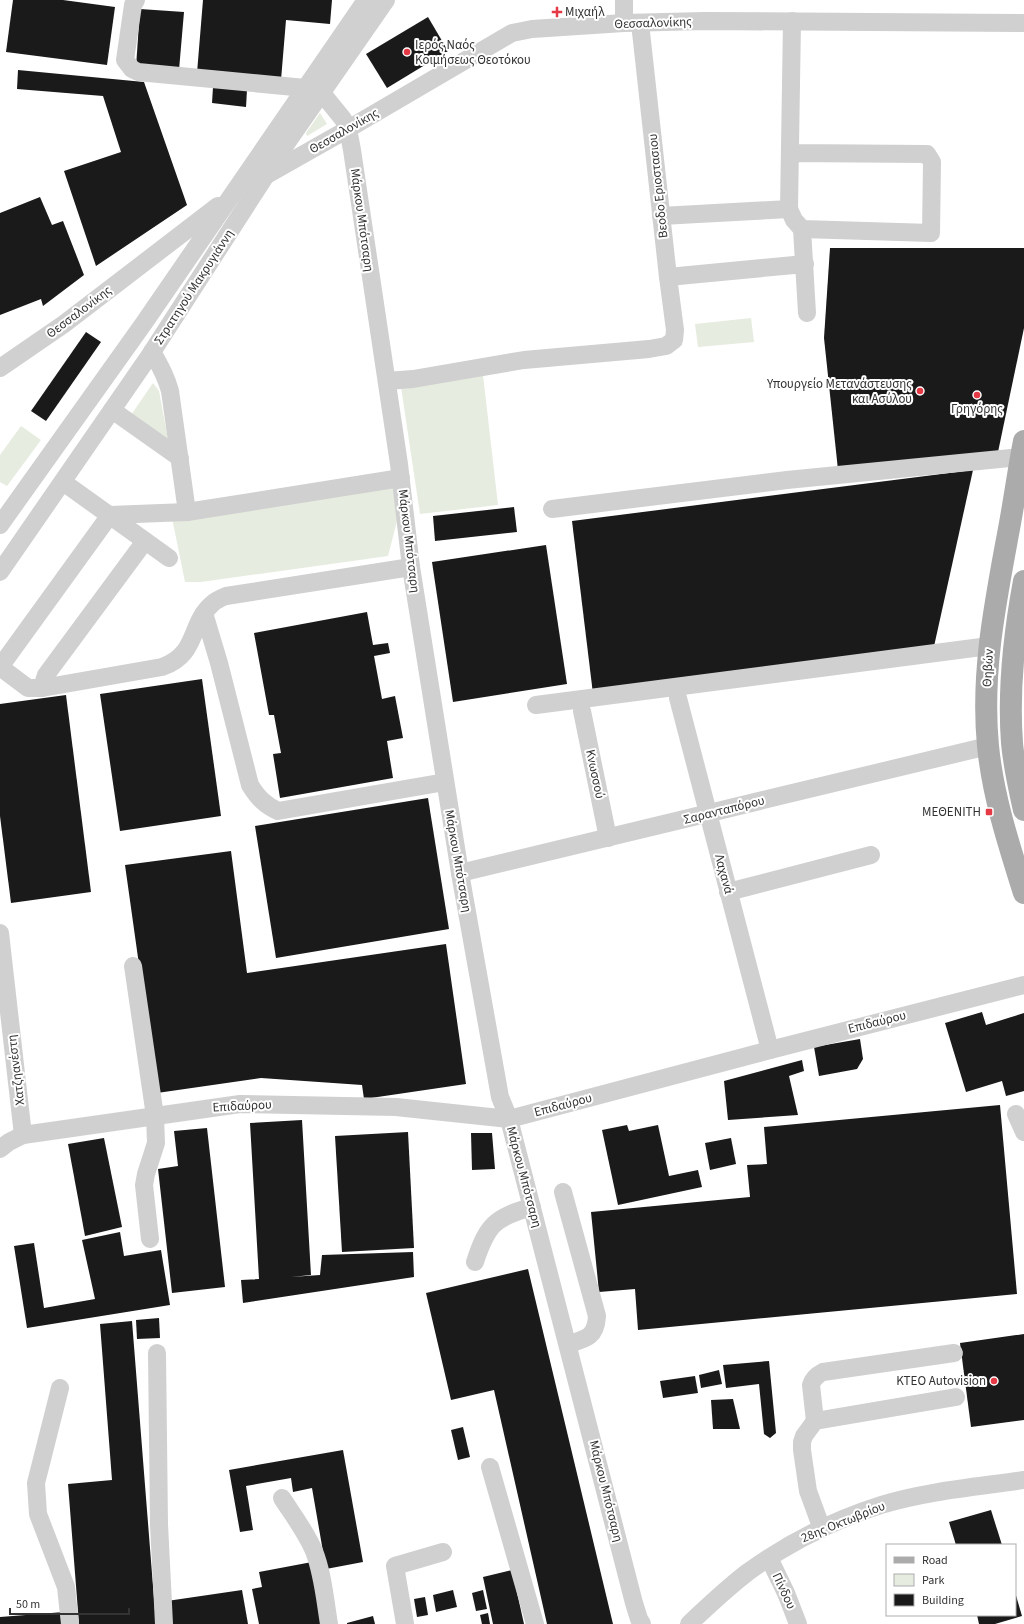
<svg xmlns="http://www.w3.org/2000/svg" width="1024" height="1624" viewBox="0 0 1024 1624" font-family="'Source Sans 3',sans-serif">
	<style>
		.green { fill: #e6ecdf }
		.building { fill: #1a1a1a }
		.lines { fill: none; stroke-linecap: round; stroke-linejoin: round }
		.minor { stroke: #d0d0d0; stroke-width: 18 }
		.major { stroke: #ababab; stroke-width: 22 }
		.poi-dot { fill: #e63946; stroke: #fff; stroke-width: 1.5 }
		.labels { text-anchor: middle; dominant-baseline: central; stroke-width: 4; stroke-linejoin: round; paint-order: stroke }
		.poi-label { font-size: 13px; fill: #333; stroke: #fff; text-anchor: end }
		.street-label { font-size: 13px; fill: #333; stroke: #fff }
	</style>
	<rect width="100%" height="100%" fill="#fff"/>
	<g class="green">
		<path d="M 320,113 L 327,124 L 307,136 L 306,133 Z"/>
		<path d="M 751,318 L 754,342 L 698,347 L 695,324 Z"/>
		<path d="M 483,375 L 498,505 L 420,514 L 401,387 Z"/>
		<path d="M 153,383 L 159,391 L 169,444 L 127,421 Z"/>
		<path d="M 21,426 L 41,440 L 7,486 L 0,482 L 0,455 Z"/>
		<path d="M 393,483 L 398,517 L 388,556 L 201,582 L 185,582 L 172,518 Z"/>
	</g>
	<g class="building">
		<path d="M 13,0 L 63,0 L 115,7 L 107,65 L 6,52 Z"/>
		<path d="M 203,0 L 332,0 L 330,24 L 286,20 L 281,80 L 197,73 Z"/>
		<path d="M 140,9 L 184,12 L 179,70 L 136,67 Z"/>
		<path d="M 428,17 L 448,51 L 387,88 L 366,54 Z"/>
		<path d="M 18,70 L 144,82 L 187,205 L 96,266 L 64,171 L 121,152 L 103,96 L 17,89 Z"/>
		<path d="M 213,87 L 247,90 L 246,107 L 212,103 Z"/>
		<path d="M 40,197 L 52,225 L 63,221 L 84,275 L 43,306 L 41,299 L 0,315 L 0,213 Z"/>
		<path d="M 830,248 L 1024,248 L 1024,328 L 998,452 L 838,470 L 824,338 Z"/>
		<path d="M 86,332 L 101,342 L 46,421 L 31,411 Z"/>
		<path d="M 973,470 L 933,651 L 593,694 L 572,521 Z"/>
		<path d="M 514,507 L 517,532 L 435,541 L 433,516 Z"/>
		<path d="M 546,545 L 567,684 L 453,702 L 432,562 Z"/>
		<path d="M 367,612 L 373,645 L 388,643 L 390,653 L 374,656 L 382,699 L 395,696 L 403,738 L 387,741 L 393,778 L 280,798 L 273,754 L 281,753 L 274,715 L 269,715 L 254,633 Z"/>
		<path d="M 202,679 L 221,816 L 120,831 L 100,694 Z"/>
		<path d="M 66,695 L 91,892 L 11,903 L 0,816 L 0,704 Z"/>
		<path d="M 428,798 L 449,929 L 276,958 L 255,826 Z"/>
		<path d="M 231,851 L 247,973 L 446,944 L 466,1084 L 364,1099 L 362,1085 L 261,1078 L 157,1093 L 125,865 Z"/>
		<path d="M 982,1012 L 986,1025 L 1024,1013 L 1024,1091 L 1006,1096 L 1002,1081 L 966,1092 L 945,1023 Z"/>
		<path d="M 860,1039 L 863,1059 L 857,1069 L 819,1076 L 814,1047 Z"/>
		<path d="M 802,1060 L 804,1071 L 789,1076 L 798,1115 L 728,1120 L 724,1081 Z"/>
		<path d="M 1000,1105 L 1017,1294 L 638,1330 L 635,1289 L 599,1292 L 591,1212 L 750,1197 L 747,1165 L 767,1164 L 764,1127 Z"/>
		<path d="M 302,1120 L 311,1275 L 291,1277 L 320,1275 L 322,1255 L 413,1252 L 414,1277 L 243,1303 L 241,1280 L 259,1279 L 250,1123 Z"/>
		<path d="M 627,1125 L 629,1131 L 658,1125 L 669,1176 L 698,1170 L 702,1187 L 618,1205 L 602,1130 Z"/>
		<path d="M 207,1128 L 225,1287 L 172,1293 L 158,1169 L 178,1166 L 174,1131 Z"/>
		<path d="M 408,1132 L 414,1248 L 342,1252 L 335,1136 Z"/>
		<path d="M 471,1133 L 492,1133 L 495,1169 L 472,1170 Z"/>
		<path d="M 104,1138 L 122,1227 L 85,1236 L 68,1144 Z"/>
		<path d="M 731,1138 L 736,1164 L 710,1170 L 705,1143 Z"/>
		<path d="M 120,1232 L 124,1256 L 161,1250 L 170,1305 L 27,1328 L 14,1246 L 34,1243 L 44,1308 L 95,1299 L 82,1240 Z"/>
		<path d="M 528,1269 L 613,1624 L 547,1624 L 494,1390 L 451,1400 L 426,1293 Z"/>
		<path d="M 159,1318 L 160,1338 L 137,1339 L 136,1320 Z"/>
		<path d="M 132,1321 L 156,1624 L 79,1624 L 68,1484 L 112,1480 L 100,1324 Z"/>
		<path d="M 1024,1334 L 1024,1420 L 971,1427 L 960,1343 Z"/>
		<path d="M 769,1361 L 776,1433 L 770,1438 L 764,1434 L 759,1384 L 726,1388 L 723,1365 Z"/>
		<path d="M 719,1370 L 722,1384 L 701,1388 L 699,1375 Z"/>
		<path d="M 695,1376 L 698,1393 L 663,1398 L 660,1381 Z"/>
		<path d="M 733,1399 L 740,1429 L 713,1429 L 711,1400 Z"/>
		<path d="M 463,1427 L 470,1457 L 458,1460 L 451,1430 Z"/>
		<path d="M 343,1450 L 363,1562 L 326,1569 L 312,1488 L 293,1492 L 291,1478 L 246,1486 L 253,1530 L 240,1532 L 229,1470 Z"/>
		<path d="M 991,1510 L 1002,1545 L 956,1545 L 949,1522 Z"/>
		<path d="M 312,1562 L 323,1624 L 259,1624 L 252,1589 L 262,1587 L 259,1572 Z"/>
		<path d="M 512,1570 L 524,1624 L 493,1624 L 483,1577 Z"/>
		<path d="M 242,1590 L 248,1624 L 169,1624 L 167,1601 Z"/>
		<path d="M 453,1590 L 457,1607 L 436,1612 L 433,1595 Z"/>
		<path d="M 483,1590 L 487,1609 L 476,1611 L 472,1593 Z"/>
		<path d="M 1015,1592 L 1022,1616 L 995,1624 L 979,1624 L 977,1615 L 1015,1615 Z"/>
		<path d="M 425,1597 L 428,1615 L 417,1617 L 414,1599 Z"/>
		<path d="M 64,1612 L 65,1624 L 0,1624 L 0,1617 Z"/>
		<path d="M 488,1613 L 490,1624 L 482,1624 L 480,1615 Z"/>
		<path d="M 373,1616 L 375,1624 L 347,1624 L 347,1623 Z"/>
	</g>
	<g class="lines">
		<g class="minor">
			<path d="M 136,0 L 133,5 L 125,60 L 132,69 L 138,72 L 305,88"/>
			<path d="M 624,23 L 624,0"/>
			<path d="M 321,92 L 343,119 L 348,129 L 352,150 L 399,464 L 411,567 L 460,873 L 500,1097 L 509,1119 L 634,1603 L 639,1619 L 642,1624"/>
			<path d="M 790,153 L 927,154 L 932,162 L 931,233 L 802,229 L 794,220 L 789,209 L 792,21"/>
			<path d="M 265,176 L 348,129 L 512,33 L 532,29 L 624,23 L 704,21 L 1024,23"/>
			<path d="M 661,216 L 789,209"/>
			<path d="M 802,229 L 807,313"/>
			<path d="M 668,277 L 805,264"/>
			<path d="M 152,352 C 160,365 166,376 170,391 L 187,512"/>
			<path d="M 0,368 L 64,324 L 218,206"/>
			<path d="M 387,381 L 413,379 L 524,360 L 649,349 L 666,346 L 674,340 L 675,330 L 668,277 L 640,23"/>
			<path d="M 112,410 L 180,458"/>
			<path d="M 63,482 L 169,558"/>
			<path d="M 552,509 L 787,480 L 1021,457"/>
			<path d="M 0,525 L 144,323 L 366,0"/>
			<path d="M 0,572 L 152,352 L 288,141 L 386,0"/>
			<path d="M 204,613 L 219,663 L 250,785 C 258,798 265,805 278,811 L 445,782"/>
			<path d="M 0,667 L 110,515 L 187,512 L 401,478"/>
			<path d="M 0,667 L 28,688 L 42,688 L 162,667 C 198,655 189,624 212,604 C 216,600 221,598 226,596 L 411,567"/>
			<path d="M 42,688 L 46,675 L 145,541"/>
			<path d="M 678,698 L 770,1050"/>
			<path d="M 536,705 L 989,646"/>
			<path d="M 582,711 L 608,838"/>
			<path d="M 460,873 L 988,746"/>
			<path d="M 728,892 L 871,855"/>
			<path d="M 0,933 L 23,1135"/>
			<path d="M 133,966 L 155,1116 L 156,1143 L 146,1174 L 144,1185 L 150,1239"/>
			<path d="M 1016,1114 L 1024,1132"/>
			<path d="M 0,1149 L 9,1142 L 23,1135 L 240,1104 L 396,1107 L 509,1119 L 770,1050 L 1024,985"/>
			<path d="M 563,1192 L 597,1316 C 596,1337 586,1339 568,1344"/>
			<path d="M 475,1262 C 487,1225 495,1217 532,1207"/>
			<path d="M 157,1353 L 159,1524 L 164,1624"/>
			<path d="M 60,1388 L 36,1483 L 38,1514 L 66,1587 L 70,1624"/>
			<path d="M 815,1421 L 811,1385 C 813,1378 817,1375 823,1372 L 954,1353"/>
			<path d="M 490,1467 L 535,1624"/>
			<path d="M 282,1498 C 293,1515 306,1532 314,1551 C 323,1574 325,1600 329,1624"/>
			<path d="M 822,1529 L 808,1491 L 802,1450 L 802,1442 L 804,1436 L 815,1421 L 956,1397"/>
			<path d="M 769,1558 L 786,1593 L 798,1624"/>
			<path d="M 405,1624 L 395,1566 L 443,1552"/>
			<path d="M 689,1624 C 708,1606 727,1588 748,1572 C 788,1543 834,1520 881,1505 C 927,1491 976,1487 1024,1480"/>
		</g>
		<g class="major">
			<path d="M 1024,441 C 1018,472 1014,503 1008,534 C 995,604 981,674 988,746 C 993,797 1009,845 1024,893"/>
			<path d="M 1024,581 C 1014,635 1008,689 1012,743 C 1014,765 1019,788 1024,810"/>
		</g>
	</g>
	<g class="poi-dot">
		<path d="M555 6h4v4h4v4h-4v4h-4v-4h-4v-4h4z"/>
		<circle cx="407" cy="52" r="4"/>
		<circle cx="920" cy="391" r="4"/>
		<circle cx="977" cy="395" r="4"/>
		<rect x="985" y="808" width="8" height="8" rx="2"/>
		<circle cx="994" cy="1381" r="4"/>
	</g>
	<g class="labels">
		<g class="poi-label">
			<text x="565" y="12" text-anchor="start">Μιχαήλ</text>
			<text x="415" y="45" text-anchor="start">Ιερός Ναός<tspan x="415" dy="15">Κοιμήσεως Θεοτόκου</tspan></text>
			<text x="912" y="384">Υπουργείο Μετανάστευσης<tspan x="912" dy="15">και Ασύλου</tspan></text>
			<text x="977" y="409" text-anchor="middle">Γρηγόρης</text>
			<text x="981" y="812">ΜΕΘΕΝΙΤΗ</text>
			<text x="986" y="1381">ΚΤΕΟ Autovision</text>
		</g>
		<g class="street-label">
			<text transform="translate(653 23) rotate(-2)">Θεσσαλονίκης</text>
			<text transform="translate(344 131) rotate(-30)">Θεσσαλονίκης</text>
			<text transform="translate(658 186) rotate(-96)">Βεοδο Εριοστασιου</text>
			<text transform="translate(362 220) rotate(82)">Μάρκου Μπότσαρη</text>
			<text transform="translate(194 287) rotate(-57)">Στρατηγού Μακρυγιάννη</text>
			<text transform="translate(79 312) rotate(-37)">Θεσσαλονίκης</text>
			<text transform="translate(409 541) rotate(83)">Μάρκου Μπότσαρη</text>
			<text transform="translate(988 668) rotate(-87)">Θηβών</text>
			<text transform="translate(595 774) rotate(78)">Κνωσσού</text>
			<text transform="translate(724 810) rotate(-14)">Σαρανταπόρου</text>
			<text transform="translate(458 861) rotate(80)">Μάρκου Μπότσαρη</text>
			<text transform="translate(724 874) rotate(75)">Λαχανά</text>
			<text transform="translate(877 1022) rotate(-14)">Επιδαύρου</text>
			<text transform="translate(16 1070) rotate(-97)">Χατζηανέστη</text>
			<text transform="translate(563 1105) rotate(-15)">Επιδαύρου</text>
			<text transform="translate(242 1106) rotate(-3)">Επιδαύρου</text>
			<text transform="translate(524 1177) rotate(75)">Μάρκου Μπότσαρη</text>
			<text transform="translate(606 1491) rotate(76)">Μάρκου Μπότσαρη</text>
			<text transform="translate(843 1522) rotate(-22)">28ης Οκτωβρίου</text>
			<text transform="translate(784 1591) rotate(65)">Πίνδου</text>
		</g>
	</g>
	<rect x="886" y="1544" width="130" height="72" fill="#ffffff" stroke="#adadad"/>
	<rect x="894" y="1557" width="20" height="6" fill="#ababab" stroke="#adadad"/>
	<text x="922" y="1564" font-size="12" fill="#333333">Road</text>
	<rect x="894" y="1574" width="20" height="12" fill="#e6ecdf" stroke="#adadad"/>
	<text x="922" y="1584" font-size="12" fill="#333333">Park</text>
	<rect x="894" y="1594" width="20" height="12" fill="#1a1a1a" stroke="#adadad"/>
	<text x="922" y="1604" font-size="12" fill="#333333">Building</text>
	<path d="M10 1608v6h119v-6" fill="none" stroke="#333333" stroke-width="2"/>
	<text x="16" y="1608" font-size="12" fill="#333333" stroke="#ffffff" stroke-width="3" paint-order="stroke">50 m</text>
</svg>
